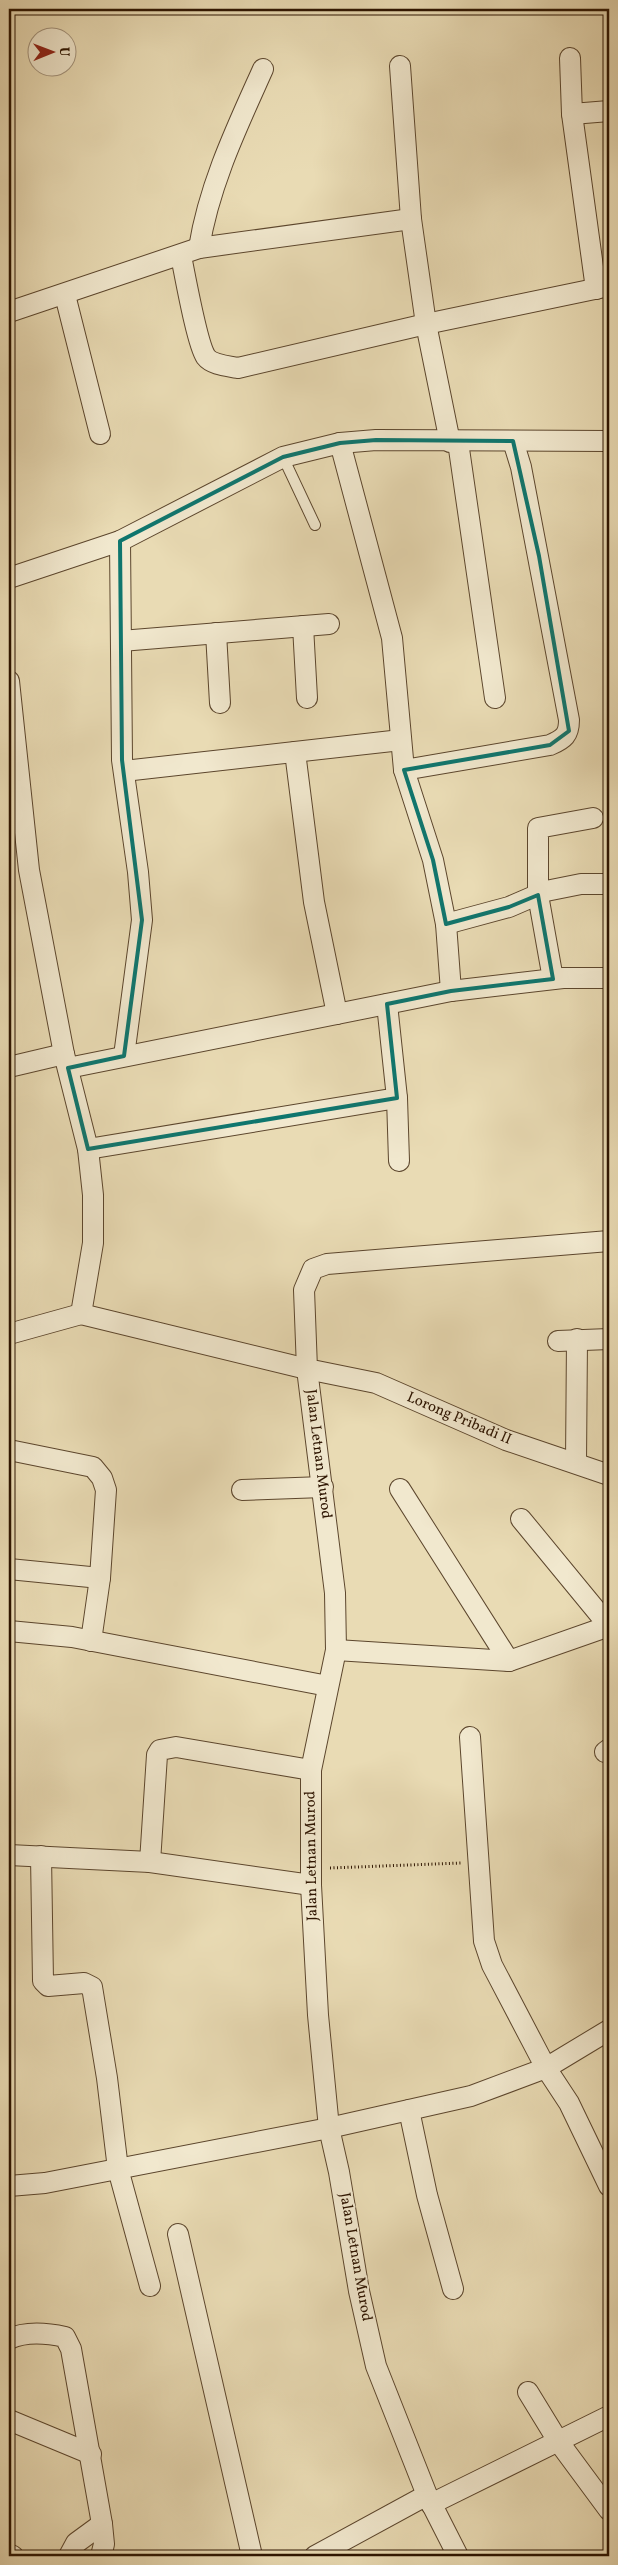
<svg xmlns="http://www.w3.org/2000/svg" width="618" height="2565" viewBox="0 0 618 2565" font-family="Vollkorn,serif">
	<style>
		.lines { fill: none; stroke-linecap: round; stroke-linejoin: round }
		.lane-casing { stroke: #5c462d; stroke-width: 12 }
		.street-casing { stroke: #5c462d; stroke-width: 22 }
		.path { stroke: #2d1400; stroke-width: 3; stroke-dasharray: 1 2.5; stroke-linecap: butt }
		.lane { stroke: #f1e8ce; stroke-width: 10 }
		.street { stroke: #f1e8ce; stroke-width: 20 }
		.marked { fill: none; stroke: #0f766e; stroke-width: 4; stroke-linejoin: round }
		.labels { text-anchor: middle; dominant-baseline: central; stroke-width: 4; stroke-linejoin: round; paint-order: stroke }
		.street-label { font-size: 15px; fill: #2d1400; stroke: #f1e8ce }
	</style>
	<rect width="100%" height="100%" fill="#e9dbb4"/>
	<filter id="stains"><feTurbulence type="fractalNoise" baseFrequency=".004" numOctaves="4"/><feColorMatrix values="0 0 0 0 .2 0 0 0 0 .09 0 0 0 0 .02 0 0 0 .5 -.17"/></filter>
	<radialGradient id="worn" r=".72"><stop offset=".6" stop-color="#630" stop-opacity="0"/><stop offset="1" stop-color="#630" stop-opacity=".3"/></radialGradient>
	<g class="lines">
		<defs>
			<path id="lane" d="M 283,457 L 315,525"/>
			<g id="street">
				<path d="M 570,58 L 572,114 L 596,289"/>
				<path d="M 400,66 L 411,219 L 426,324 L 450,442"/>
				<path d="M 572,114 L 609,111"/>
				<path d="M 199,248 C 209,185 237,127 263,69"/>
				<path d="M 181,256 C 185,275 197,344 206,357 C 212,365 229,366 238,368 L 426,324 L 609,286"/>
				<path d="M 65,295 L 100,434"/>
				<path d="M 9,312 L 199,248 L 411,219"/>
				<path d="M 458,442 L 495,698"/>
				<path d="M 340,443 L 392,638 L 404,770 L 433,860 L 446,924 L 451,991"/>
				<path d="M 120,541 L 122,760 L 138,872 L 142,920 L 124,1056"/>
				<path d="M 9,578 L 120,541 L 283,457 L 340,443 L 376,440 L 609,441"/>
				<path d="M 303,626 L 307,698"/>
				<path d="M 216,633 L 220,703"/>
				<path d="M 121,641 L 329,624"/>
				<path d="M 9,681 L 29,870 L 64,1054 L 88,1149 L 93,1195 L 93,1243 L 81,1314 L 9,1334"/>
				<path d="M 295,752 L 314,902 L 337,1014"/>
				<path d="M 404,770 L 550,745 C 564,739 569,735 569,720 L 521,467 L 513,441"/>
				<path d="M 124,771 L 401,740"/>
				<path d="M 446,924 L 509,907 L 546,891 L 581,884 L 609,884"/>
				<path d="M 553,979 L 538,895 L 538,828 L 593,818"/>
				<path d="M 9,1067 L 64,1054"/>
				<path d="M 68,1068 L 451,991 L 563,978 L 609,978"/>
				<path d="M 397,1098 L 399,1161"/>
				<path d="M 88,1149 L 397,1098 L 387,1004"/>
				<path d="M 609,1241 L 327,1264 L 313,1269 L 304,1290 L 307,1369 L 376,1383 L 506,1440 L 609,1475"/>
				<path d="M 81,1314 L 307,1369 L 335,1593 L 336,1650 L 311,1770 L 311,1885 L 318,2015 L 329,2128 L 339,2172 L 359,2291 L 376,2366 L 427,2495 L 458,2556"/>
				<path d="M 558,1341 L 609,1339"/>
				<path d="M 14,1451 L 93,1467 L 102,1478 L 106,1490 L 100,1578 L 91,1641"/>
				<path d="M 576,1462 L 577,1339"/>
				<path d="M 400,1489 L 509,1661"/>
				<path d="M 242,1490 L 323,1487"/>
				<path d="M 521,1519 L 609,1626"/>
				<path d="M 9,1569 L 100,1578"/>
				<path d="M 9,1631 L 72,1637 L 328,1686"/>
				<path d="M 336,1650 L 509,1661 L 609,1626"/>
				<path d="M 470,1737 L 484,1941 L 492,1965 L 546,2068 L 569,2103 L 609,2186"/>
				<path d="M 605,1752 L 609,1749"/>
				<path d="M 9,1855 L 150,1862 L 311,1885"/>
				<path d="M 41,1856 L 43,1981 L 48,1986 L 84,1983 L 92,1987 L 107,2078 L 118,2169 L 150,2286"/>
				<path d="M 150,1862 L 157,1755 L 160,1750 L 176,1747 L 311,1770"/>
				<path d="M 409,2110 L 427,2195 L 453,2289"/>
				<path d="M 9,2186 L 45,2183 L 329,2128 L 471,2096 L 546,2068 L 609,2030"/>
				<path d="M 178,2234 L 252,2556"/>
				<path d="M 9,2339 C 26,2331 47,2333 65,2337 L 71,2349 L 102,2524 L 76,2543 L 69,2556"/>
				<path d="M 528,2392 L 558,2441 L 609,2510"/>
				<path d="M 9,2420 L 91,2454"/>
				<path d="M 431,2504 L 609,2416"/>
				<path d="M 9,2554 L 13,2556"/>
				<path d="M 101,2556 L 104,2544 L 102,2524"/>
				<path d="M 315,2556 L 427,2495"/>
			</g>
		</defs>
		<use href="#lane" class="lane-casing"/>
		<use href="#street" class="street-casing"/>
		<path class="path" d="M 330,1868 L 461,1863"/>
		<use href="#lane" class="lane"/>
		<use href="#street" class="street"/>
	</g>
	<path class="marked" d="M 376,440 L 513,441 L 539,556 L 569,731 L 550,745 L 404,770 L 433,860 L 446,924 L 509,907 L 538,895 L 553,979 L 451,991 L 387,1004 L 397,1098 L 88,1149 L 68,1068 L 124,1056 L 142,920 L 122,760 L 120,541 L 283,457 L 340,443 Z"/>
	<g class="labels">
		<g class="street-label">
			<text transform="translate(459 1419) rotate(23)">Lorong Pribadi II</text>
			<text transform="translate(318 1454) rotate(83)">Jalan Letnan Murod</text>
			<text transform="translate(312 1856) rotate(-91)">Jalan Letnan Murod</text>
			<text transform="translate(355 2257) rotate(80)">Jalan Letnan Murod</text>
		</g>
	</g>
	<rect width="618" height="2565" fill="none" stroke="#e9dbb4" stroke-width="30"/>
	<rect x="10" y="10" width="598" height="2545" fill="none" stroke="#2d1400" stroke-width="2.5"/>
	<rect x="15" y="15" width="588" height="2535" fill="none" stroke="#2d1400"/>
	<g transform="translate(52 52) rotate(89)"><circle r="24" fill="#f1e8ce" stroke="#a3937c"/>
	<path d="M0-4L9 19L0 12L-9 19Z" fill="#8f2418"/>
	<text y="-8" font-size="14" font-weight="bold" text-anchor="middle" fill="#2d1400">U</text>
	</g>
	<rect width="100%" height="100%" filter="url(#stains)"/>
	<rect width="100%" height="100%" fill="url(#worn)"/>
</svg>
